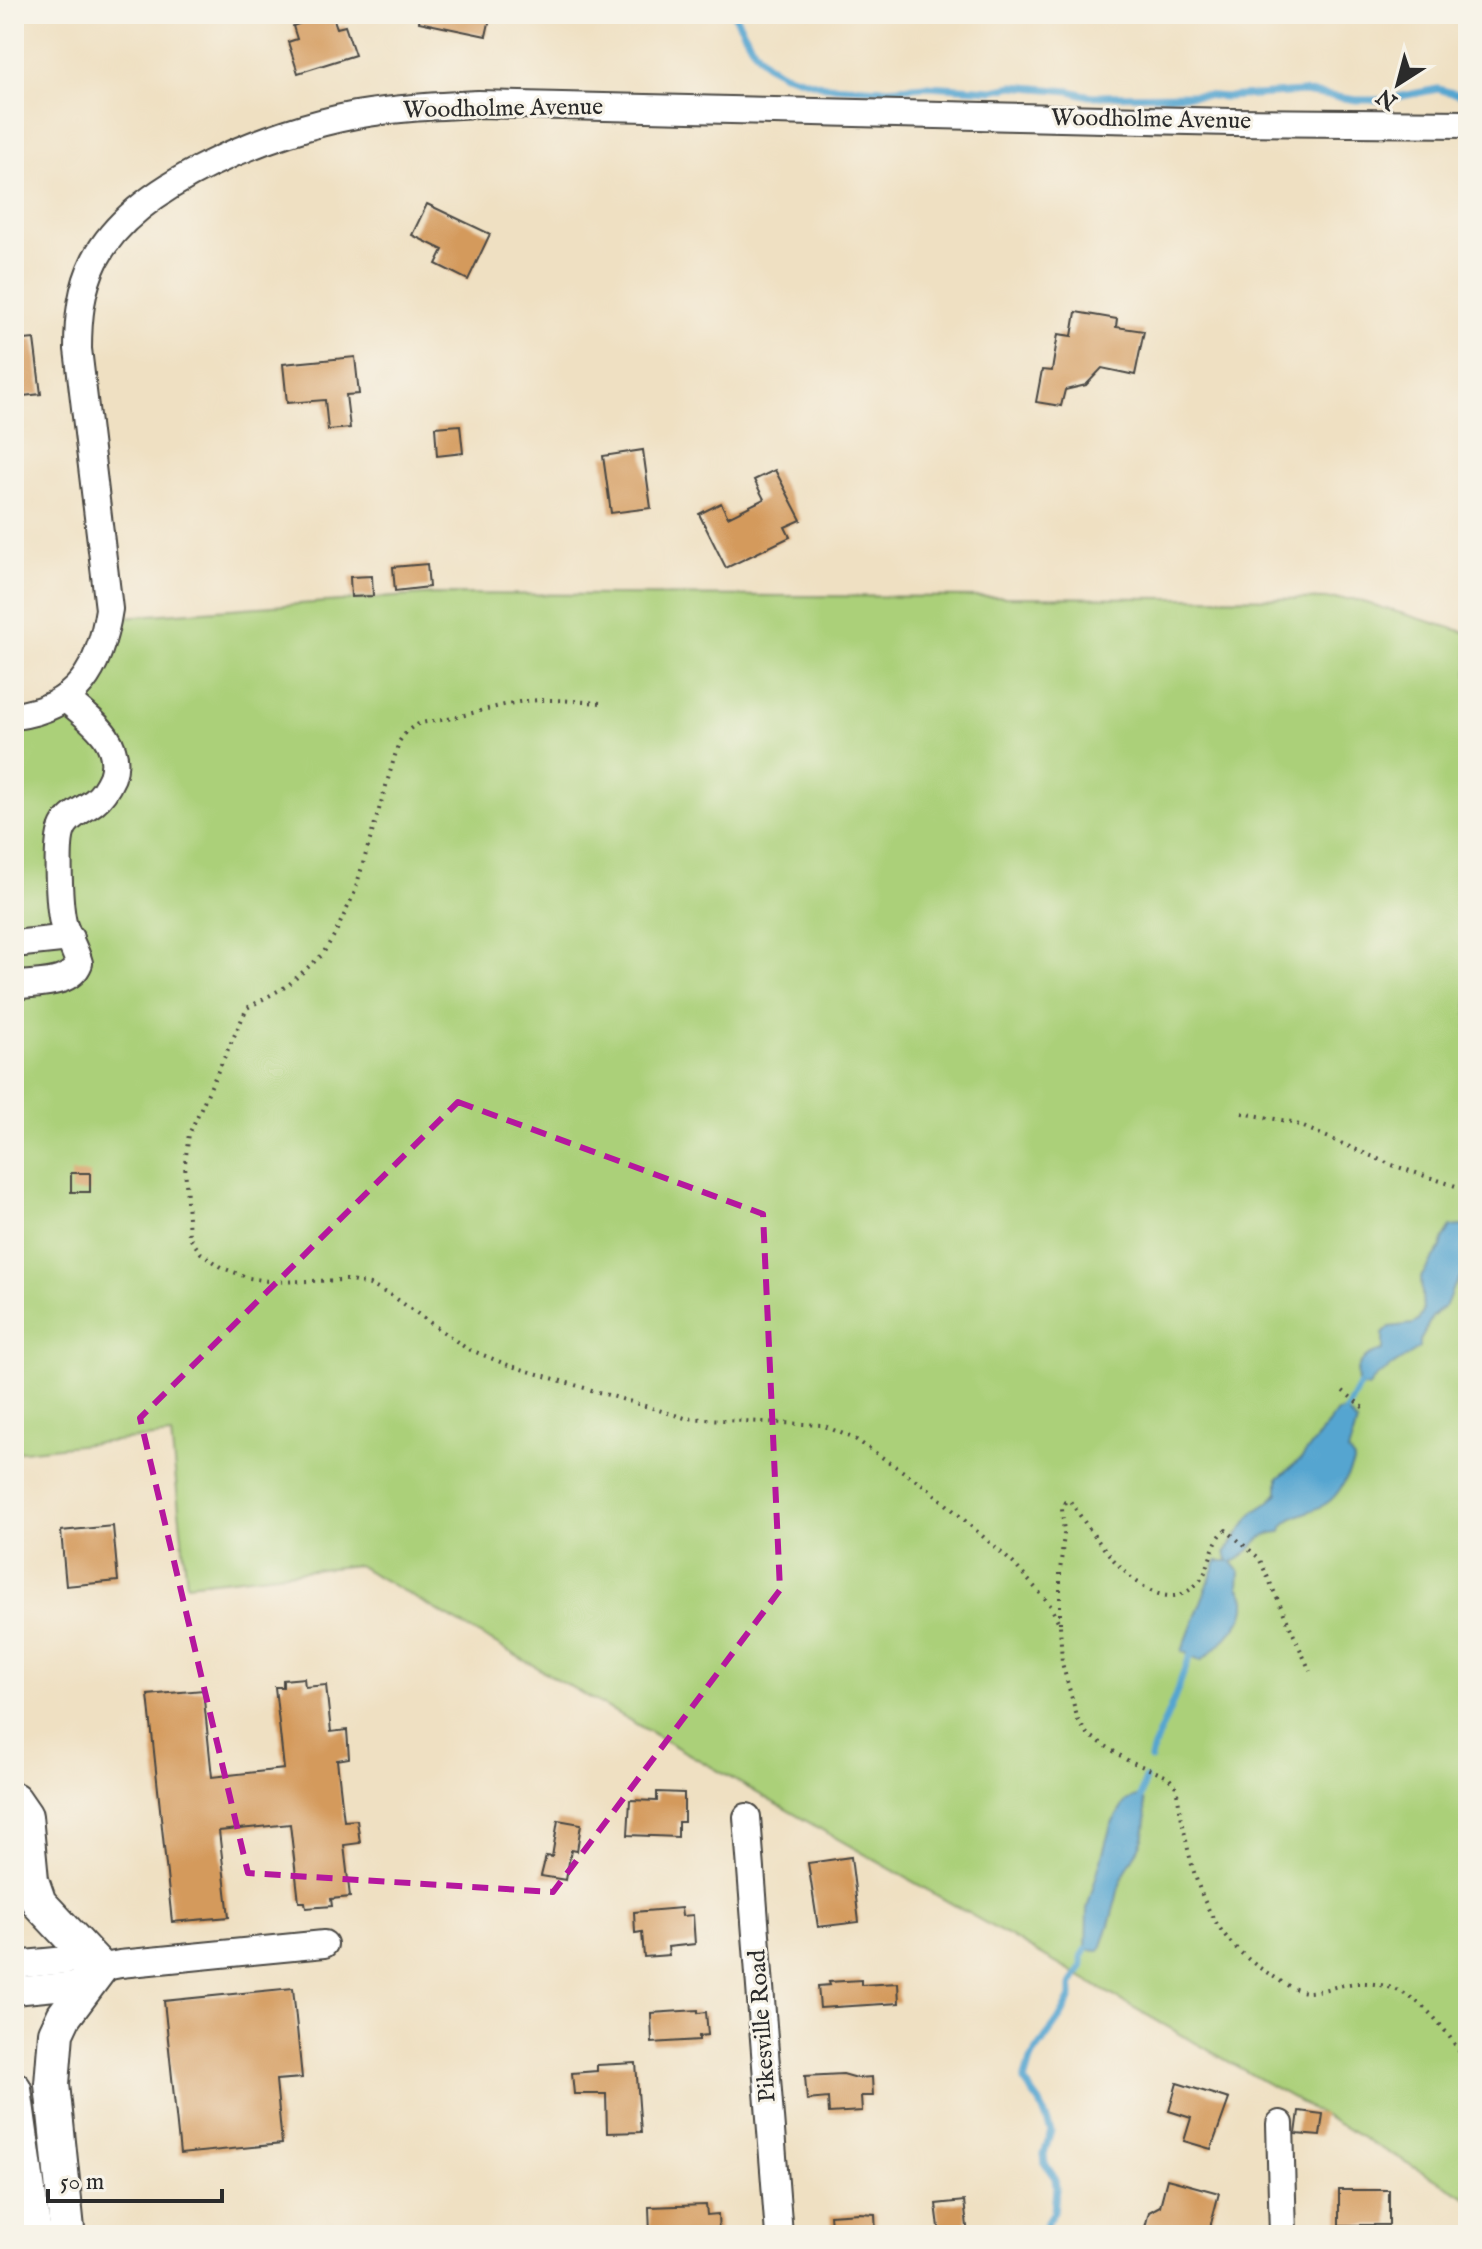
<svg xmlns="http://www.w3.org/2000/svg" width="1482" height="2249" viewBox="0 0 1482 2249" font-family="'IM FELL English',serif">
	<style>
		.green { fill: #abd079; stroke: #6b7e52; stroke-width: 2 }
		.water { fill: #55a5d0; stroke: #40687e; stroke-width: 2 }
		.lines { fill: none; stroke-linecap: round; stroke-linejoin: round }
		.stream { stroke: #55a5d0; stroke-width: 7 }
		.building { fill: #d49a5b }
		.minor-casing { stroke: #484642; stroke-width: 30 }
		.major-casing { stroke: #484642; stroke-width: 38 }
		.path { stroke: #484642; stroke-width: 4; stroke-dasharray: 2 6; stroke-linecap: butt }
		.minor { stroke: #fff; stroke-width: 26 }
		.major { stroke: #fff; stroke-width: 34 }
		.marked { fill: none; stroke: #b5179e; stroke-width: 6; stroke-dasharray: 16 10; stroke-linejoin: round }
		.labels { text-anchor: middle; dominant-baseline: central; stroke-width: 6; stroke-linejoin: round; paint-order: stroke }
		.street-label { font-size: 24px; fill: #2b2b2b; stroke: #f7f3e8 }
	</style>
	<rect width="100%" height="100%" fill="#f7f3e8"/>
	<filter id="ink" filterUnits="userSpaceOnUse"><feTurbulence type="fractalNoise" baseFrequency=".0125" numOctaves="2"/><feDisplacementMap in="SourceGraphic" scale="16" xChannelSelector="R" yChannelSelector="G"/><feConvolveMatrix kernelMatrix="1 2 1 2 8 2 1 2 1" color-interpolation-filters="sRGB"/></filter>
	<filter id="wash" filterUnits="userSpaceOnUse"><feTurbulence type="fractalNoise" baseFrequency=".006" numOctaves="4" result="noise"/><feDisplacementMap in="SourceGraphic" scale="32" xChannelSelector="R" yChannelSelector="G"/><feGaussianBlur stdDeviation="1.8" result="paint"/><feColorMatrix in="noise" values="0 0 0 0 0 0 0 0 0 0 0 0 0 0 0 0 0 1.4 0 .05"/><feComposite in="paint" operator="in"/></filter>
	<g filter="url(#wash)">
		<rect width="100%" height="100%" fill="#efe0c2"/>
		<path class="green" d="M 435,594 L 1353,599 L 1468,633 L 1468,2198 L 357,1565 L 187,1584 L 171,1435 L 14,1452 L 14,733 C 82,723 107,678 123,617 Z"/>
		<g class="water">
			<path d="M 1461,1226 L 1468,1228 L 1468,1266 L 1452,1290 L 1446,1305 L 1432,1317 L 1420,1341 L 1420,1348 L 1376,1377 L 1368,1388 L 1359,1386 C 1353,1366 1363,1355 1383,1351 L 1383,1334 L 1390,1327 L 1413,1324 L 1418,1321 L 1423,1312 L 1421,1277 L 1441,1248 L 1443,1240 L 1451,1227 Z"/>
			<path d="M 1346,1411 L 1357,1423 L 1348,1452 L 1354,1460 C 1349,1474 1340,1494 1327,1503 C 1311,1514 1286,1514 1281,1532 C 1254,1533 1253,1555 1232,1562 L 1240,1572 L 1239,1587 C 1261,1614 1220,1644 1201,1661 L 1182,1651 L 1217,1561 L 1229,1561 L 1225,1553 L 1254,1512 L 1268,1503 L 1278,1493 L 1278,1478 L 1302,1458 L 1337,1412 Z"/>
			<path d="M 1136,1797 L 1144,1801 C 1153,1847 1128,1853 1118,1891 C 1114,1910 1108,1928 1102,1946 L 1098,1951 L 1086,1950 L 1087,1909 L 1111,1825 L 1126,1801 Z"/>
		</g>
		<g class="lines">
			<g class="stream">
				<path d="M 734,14 L 751,45 L 767,65 L 784,74 L 825,86 L 885,89 L 927,86 L 993,90 L 1013,86 L 1070,91 L 1090,96 L 1202,95 L 1225,97 L 1303,92 L 1356,100 L 1381,100 L 1438,89 L 1468,97"/>
				<path d="M 1346,1411 L 1359,1386"/>
				<path d="M 1151,1759 C 1155,1738 1165,1723 1172,1704 C 1179,1688 1183,1671 1191,1655"/>
				<path d="M 1140,1799 L 1145,1779"/>
				<path d="M 1045,2235 L 1047,2222 L 1054,2212 L 1056,2188 L 1055,2178 L 1045,2164 L 1044,2154 L 1051,2131 L 1040,2103 L 1024,2081 L 1030,2060 L 1062,2015 L 1071,1997 L 1071,1986 L 1082,1967 L 1082,1957 L 1086,1950"/>
			</g>
		</g>
		<g id="blocks">
			<g class="building">
				<path d="M 301,14 L 332,14 L 337,28 L 345,26 L 355,55 L 298,73 L 288,42 L 297,39 L 293,26 L 304,22 Z"/>
				<path d="M 420,14 L 491,14 L 486,36 L 419,22 Z"/>
				<path d="M 427,204 L 490,234 L 468,280 L 436,264 L 443,250 L 412,235 Z"/>
				<path d="M 1076,312 L 1117,319 L 1116,327 L 1144,331 L 1135,375 L 1102,368 L 1086,385 L 1065,390 L 1061,406 L 1036,402 L 1042,370 L 1052,371 L 1058,334 L 1072,336 Z"/>
				<path d="M 34,339 L 41,394 L 14,397 L 14,341 Z"/>
				<path d="M 355,357 L 359,394 L 346,395 L 350,428 L 328,430 L 325,400 L 287,403 L 283,364 Z"/>
				<path d="M 460,425 L 463,453 L 437,456 L 435,427 Z"/>
				<path d="M 643,450 L 651,508 L 611,513 L 603,456 Z"/>
				<path d="M 775,470 L 801,520 L 785,527 L 790,537 L 726,568 L 699,514 L 721,503 L 728,517 L 764,499 L 754,480 Z"/>
				<path d="M 427,564 L 429,587 L 395,591 L 393,567 Z"/>
				<path d="M 372,576 L 373,596 L 351,597 L 350,577 Z"/>
				<rect x="71" y="1173" width="19" height="19"/>
				<path d="M 113,1526 L 118,1581 L 66,1586 L 61,1531 Z"/>
				<path d="M 304,1678 L 305,1687 L 326,1685 L 331,1732 L 347,1730 L 349,1758 L 337,1760 L 344,1821 L 357,1820 L 360,1843 L 344,1845 L 350,1897 L 331,1899 L 332,1906 L 306,1908 L 305,1902 L 299,1902 L 290,1824 L 219,1831 L 229,1917 L 172,1922 L 148,1695 L 203,1690 L 212,1777 L 284,1769 L 275,1687 L 283,1687 L 283,1680 Z"/>
				<path d="M 657,1792 L 684,1793 L 684,1822 L 678,1822 L 678,1837 L 628,1835 L 630,1800 L 657,1801 Z"/>
				<path d="M 558,1820 L 581,1824 L 577,1851 L 571,1850 L 566,1880 L 541,1876 L 546,1856 L 552,1857 Z"/>
				<path d="M 851,1857 L 859,1922 L 818,1927 L 808,1863 Z"/>
				<path d="M 681,1908 L 682,1916 L 693,1915 L 695,1944 L 668,1947 L 669,1955 L 644,1957 L 642,1932 L 635,1933 L 634,1912 Z"/>
				<path d="M 861,1980 L 861,1985 L 898,1983 L 899,2003 L 820,2008 L 818,1986 L 830,1985 L 829,1982 Z"/>
				<path d="M 293,1988 L 302,2078 L 276,2080 L 282,2144 L 180,2154 L 164,2001 Z"/>
				<path d="M 698,2010 L 698,2013 L 706,2012 L 708,2035 L 699,2036 L 699,2040 L 652,2043 L 651,2013 Z"/>
				<path d="M 636,2063 L 641,2132 L 607,2133 L 606,2094 L 574,2094 L 572,2073 L 597,2071 L 597,2065 Z"/>
				<path d="M 843,2074 L 857,2078 L 872,2077 L 873,2096 L 861,2096 L 862,2111 L 829,2113 L 828,2098 L 807,2100 L 805,2076 Z"/>
				<path d="M 1177,2083 L 1229,2099 L 1211,2149 L 1184,2141 L 1191,2118 L 1169,2111 Z"/>
				<path d="M 1299,2111 L 1323,2114 L 1320,2136 L 1296,2134 Z"/>
				<path d="M 1167,2179 L 1219,2193 L 1208,2235 L 1143,2235 L 1149,2212 L 1160,2206 Z"/>
				<rect x="1339" y="2190" width="50" height="35"/>
				<path d="M 964,2201 L 968,2235 L 940,2235 L 936,2204 Z"/>
				<path d="M 706,2205 L 707,2215 L 718,2214 L 719,2235 L 650,2235 L 649,2207 Z"/>
				<path d="M 859,2213 L 875,2214 L 876,2235 L 832,2235 L 830,2215 Z"/>
			</g>
		</g>
	</g>
	<g filter="url(#ink)">
		<use href="#blocks" fill-opacity="0" stroke="#484642" stroke-width="2"/>
		<g class="lines">
			<defs>
				<g id="minor">
					<path d="M 14,716 C 78,708 100,668 109,609 L 78,349 C 78,318 81,288 95,260 C 135,182 275,130 356,115 C 397,108 437,106 478,104 L 1231,122 L 1468,124"/>
					<path d="M 14,944 L 70,938"/>
					<path d="M 14,986 C 36,982 70,986 79,963 C 75,949 67,936 63,923 C 59,905 56,845 62,830 C 66,817 83,810 94,802 C 102,796 108,786 112,777 C 124,741 89,719 65,698"/>
					<path d="M 747,1817 L 779,2235"/>
					<path d="M 14,1965 L 77,1959 L 100,1968"/>
					<path d="M 14,1991 L 76,1985 L 100,1968 L 120,1964 L 324,1944"/>
					<path d="M 1280,2124 L 1283,2235"/>
				</g>
				<g id="major">
					<path d="M 14,1800 L 25,1816 L 31,1880 L 39,1903 L 100,1968 L 64,2016 L 56,2033 L 52,2084 L 67,2229 L 63,2235"/>
					<path d="M 14,2089 L 34,2235"/>
				</g>
			</defs>
			<use href="#minor" class="minor-casing"/>
			<use href="#major" class="major-casing"/>
			<g class="path">
				<path d="M 600,703 C 573,701 545,698 519,702 C 496,706 474,713 452,718 C 427,724 415,717 399,742 L 354,894 L 335,934 L 322,955 L 287,986 L 247,1008 L 189,1134 L 185,1163 L 189,1237 L 201,1253 L 223,1268 L 249,1278 L 274,1282 L 346,1280 L 370,1285 L 394,1297 L 466,1348 L 508,1365 L 685,1418 L 822,1425 L 855,1439 L 929,1489 L 1013,1563 L 1049,1603 L 1060,1625 L 1062,1663 L 1078,1720 L 1086,1733 L 1127,1760 L 1168,1777 L 1176,1787 C 1190,1863 1198,1932 1271,1975 C 1282,1982 1295,1992 1309,1992 C 1325,1991 1341,1984 1357,1983 C 1413,1981 1442,2023 1468,2065"/>
				<path d="M 1465,715 L 1468,717"/>
				<path d="M 1242,1113 L 1292,1122 L 1392,1165 L 1468,1190"/>
				<path d="M 1343,1391 L 1364,1408"/>
				<path d="M 1060,1623 L 1060,1571 L 1064,1534 L 1062,1509 L 1065,1502 L 1070,1501 C 1093,1534 1156,1636 1201,1579 C 1212,1564 1210,1542 1226,1530 L 1259,1558 L 1310,1671"/>
			</g>
			<use href="#minor" class="minor"/>
			<use href="#major" class="major"/>
		</g>
	</g>
	<path class="marked" d="M 458,1102 L 763,1214 L 780,1590 L 553,1892 L 248,1873 L 140,1418 Z"/>
	<g class="labels">
		<g class="street-label">
			<text transform="translate(503 109) rotate(-1)">Woodholme Avenue</text>
			<text transform="translate(1151 120) rotate(1)">Woodholme Avenue</text>
			<text transform="translate(763 2026) rotate(-94)">Pikesville Road</text>
		</g>
	</g>
	<rect width="1482" height="2249" fill="none" stroke="#f7f3e8" stroke-width="48"/>
	<g transform="translate(1398 84) rotate(216)" stroke="#f7f3e8" stroke-width="6" paint-order="stroke">
	<path d="M0-6L14 30L0 20L-14 30Z" fill="#2b2b2b"/>
	<text y="-12" font-size="22" font-weight="bold" text-anchor="middle" fill="#2b2b2b">N</text>
	</g>
	<path d="M48 2189v12h174v-12" fill="none" stroke="#2b2b2b" stroke-width="4"/>
	<text x="60" y="2189" font-size="24" fill="#2b2b2b" stroke="#f7f3e8" stroke-width="6" paint-order="stroke">50 m</text>
</svg>
